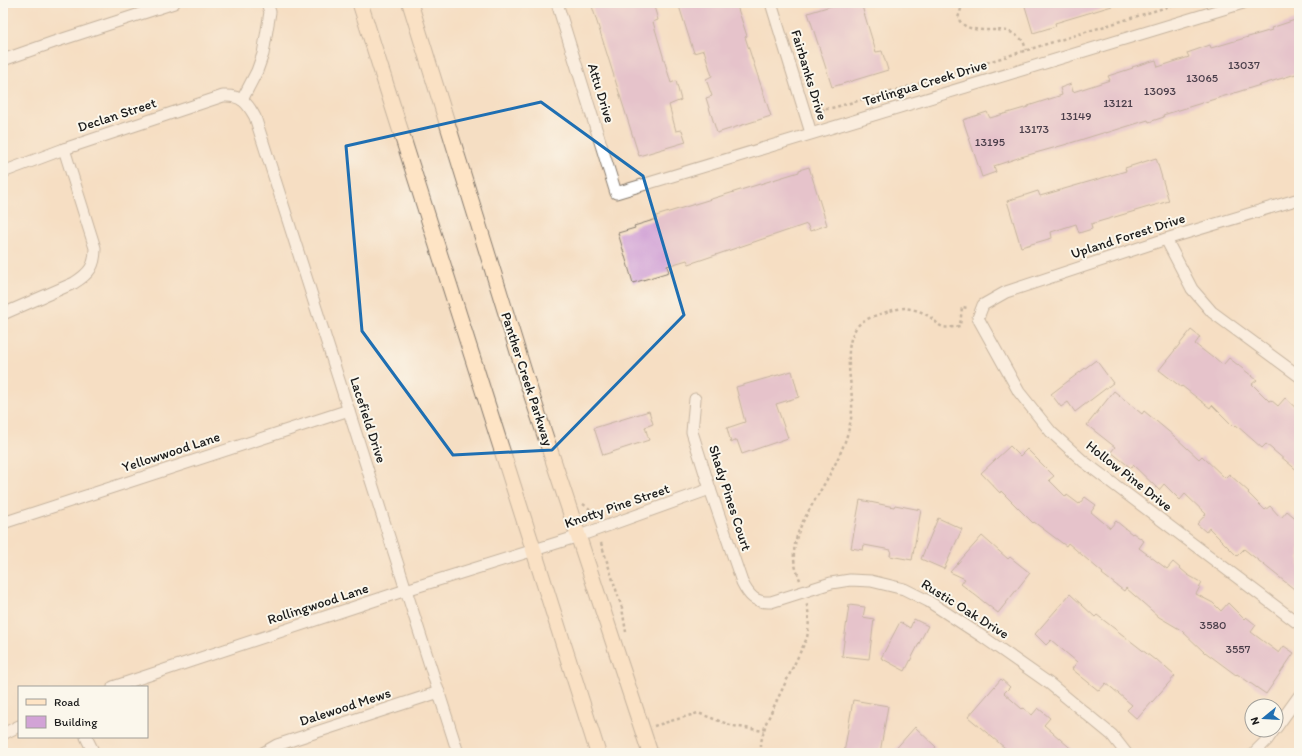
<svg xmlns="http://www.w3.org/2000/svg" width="1302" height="756" viewBox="0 0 1302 756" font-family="Itim,sans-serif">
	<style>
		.building { fill: #d2a3d6 }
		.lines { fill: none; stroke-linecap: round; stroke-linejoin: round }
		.street-casing { stroke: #887d70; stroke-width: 13 }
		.secondary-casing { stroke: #887d70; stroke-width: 17 }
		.path { stroke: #887d70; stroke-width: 2.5; stroke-dasharray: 3 3; stroke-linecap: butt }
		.street { stroke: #fff; stroke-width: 11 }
		.secondary { stroke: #fee4c5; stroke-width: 15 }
		.marked { fill: none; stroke: #1f6fb2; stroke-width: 3; stroke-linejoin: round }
		.labels { text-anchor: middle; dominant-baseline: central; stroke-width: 4; stroke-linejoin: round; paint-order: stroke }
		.number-label { font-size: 12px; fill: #4a3e4a }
		.street-label { font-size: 14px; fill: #1c1c1c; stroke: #fbf7ec }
	</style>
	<rect width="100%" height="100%" fill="#fbf7ec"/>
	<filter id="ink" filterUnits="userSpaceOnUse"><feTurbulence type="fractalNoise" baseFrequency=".025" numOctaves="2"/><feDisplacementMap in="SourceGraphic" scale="8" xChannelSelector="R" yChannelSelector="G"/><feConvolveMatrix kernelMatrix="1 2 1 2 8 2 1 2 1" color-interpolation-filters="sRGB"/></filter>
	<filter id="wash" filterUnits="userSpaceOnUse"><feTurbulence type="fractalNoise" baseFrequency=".012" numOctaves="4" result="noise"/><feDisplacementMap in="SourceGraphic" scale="16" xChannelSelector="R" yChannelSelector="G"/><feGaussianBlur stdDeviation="0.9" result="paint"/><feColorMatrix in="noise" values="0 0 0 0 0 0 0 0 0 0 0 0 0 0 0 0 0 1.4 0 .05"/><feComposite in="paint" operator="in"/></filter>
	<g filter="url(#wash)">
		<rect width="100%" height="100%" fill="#f5dec3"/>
		<g id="blocks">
			<g class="building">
				<path d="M 591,3 L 653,3 L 658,20 L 653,22 L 671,83 L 676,81 L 681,100 L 669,105 L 676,131 L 682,130 L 686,142 L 639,156 Z"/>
				<path d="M 678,3 L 736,3 L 747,36 L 745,37 L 771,116 L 717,133 L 706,98 L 712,96 L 706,79 L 712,76 L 704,50 L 694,53 Z"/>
				<path d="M 840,3 L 861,3 L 876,52 L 882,51 L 888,70 L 832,87 L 808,13 Z"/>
				<path d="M 1024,3 L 1112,3 L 1112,6 L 1055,23 L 1056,26 L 1033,33 Z"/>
				<path d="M 1295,20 L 1299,35 L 1299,73 L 1163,115 L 1164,117 L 1149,122 L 1148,120 L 1106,133 L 1106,132 L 1064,145 L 1021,157 L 994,166 L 996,172 L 982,177 L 963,120 L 987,112 L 990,118 L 1028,107 L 1028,106 L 1062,95 L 1060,88 L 1071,84 L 1073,92 L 1110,80 L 1108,76 L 1133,68 L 1132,67 L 1156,60 L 1158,67 L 1189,57 L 1187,53 L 1210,45 L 1211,48 L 1272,30 L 1271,28 Z"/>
				<path d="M 1156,158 L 1169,201 L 1091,224 L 1092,229 L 1079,233 L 1076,224 L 1051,232 L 1052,238 L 1021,247 L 1007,201 L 1038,191 L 1040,196 L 1126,171 L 1125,168 Z"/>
				<path d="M 809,167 L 827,225 L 810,231 L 807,224 L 689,264 L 687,260 L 667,266 L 669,272 L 633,283 L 618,233 L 635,228 L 634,226 L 657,219 L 656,216 L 799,172 L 799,170 Z"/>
				<path d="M 1191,330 L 1200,337 L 1195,344 L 1213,358 L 1214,357 L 1223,365 L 1229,358 L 1257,380 L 1252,384 L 1269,401 L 1271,400 L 1278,406 L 1285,398 L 1299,411 L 1299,472 L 1266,444 L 1262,448 L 1236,425 L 1234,427 L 1212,405 L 1210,408 L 1182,386 L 1181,387 L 1159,370 Z"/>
				<path d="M 1096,360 L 1113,383 L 1075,412 L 1068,402 L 1061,407 L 1051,394 Z"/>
				<path d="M 792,371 L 799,397 L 776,404 L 788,438 L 742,454 L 737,440 L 731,443 L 727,428 L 745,422 L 736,387 Z"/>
				<path d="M 1114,391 L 1142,414 L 1144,411 L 1174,436 L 1199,459 L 1202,456 L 1225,478 L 1229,474 L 1249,492 L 1248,493 L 1265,510 L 1270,506 L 1281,518 L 1287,511 L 1299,521 L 1299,593 L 1244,549 L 1237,556 L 1209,528 L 1206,532 L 1197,524 L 1206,514 L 1185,494 L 1180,500 L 1164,484 L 1159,490 L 1133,465 L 1131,468 L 1111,452 L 1115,447 L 1087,425 Z"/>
				<path d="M 649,411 L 653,424 L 645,427 L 649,440 L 603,455 L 594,428 Z"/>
				<path d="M 1010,446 L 1020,456 L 1027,449 L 1054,476 L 1049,480 L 1066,497 L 1067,495 L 1079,504 L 1085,497 L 1096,505 L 1091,512 L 1110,528 L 1116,521 L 1132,534 L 1133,533 L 1144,541 L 1139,548 L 1167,569 L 1173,562 L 1188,575 L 1202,583 L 1196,594 L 1213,603 L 1221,611 L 1228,603 L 1244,619 L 1246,617 L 1256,625 L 1251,632 L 1279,653 L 1284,646 L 1294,653 L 1266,694 L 1237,674 L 1236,675 L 1205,652 L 1205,653 L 1181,630 L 1159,617 L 1126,588 L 1124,591 L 1102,574 L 1103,573 L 1068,543 L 1066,546 L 1034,522 L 1033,523 L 1001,491 L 1000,493 L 981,473 Z"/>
				<path d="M 860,500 L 894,507 L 895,505 L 921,510 L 912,560 L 890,556 L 891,550 L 864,545 L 863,550 L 851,548 Z"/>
				<path d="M 938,518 L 962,529 L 944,569 L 921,559 Z"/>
				<path d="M 982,536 L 1008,559 L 1010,557 L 1030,573 L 998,613 L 961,584 L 965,579 L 950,572 Z"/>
				<path d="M 1070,594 L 1095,617 L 1097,615 L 1155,660 L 1156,659 L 1175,676 L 1137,719 L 1127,710 L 1132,705 L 1106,683 L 1099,691 L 1072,669 L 1077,662 L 1051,640 L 1046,645 L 1035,634 Z"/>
				<path d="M 849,605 L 865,607 L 863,617 L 874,619 L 869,659 L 842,656 Z"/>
				<path d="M 914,619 L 928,626 L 905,671 L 881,658 L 900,622 L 910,628 Z"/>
				<path d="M 1001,679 L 1010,687 L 1004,693 L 1022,709 L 1023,708 L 1032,715 L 1038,708 L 1050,718 L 1044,725 L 1076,753 L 1011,753 L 968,717 Z"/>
				<path d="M 853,700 L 888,706 L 880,753 L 844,753 Z"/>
				<path d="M 915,727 L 936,747 L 931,753 L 892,753 Z"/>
			</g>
		</g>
	</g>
	<g filter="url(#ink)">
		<use href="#blocks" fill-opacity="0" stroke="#887d70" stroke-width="1"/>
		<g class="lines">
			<defs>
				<g id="street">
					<path d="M 557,3 L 616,193 L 1243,3"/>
					<path d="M 771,3 L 811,133"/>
					<path d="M 3,60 L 54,42 L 174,3"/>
					<path d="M 242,100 L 257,71 L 263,54 L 270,12 L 267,3"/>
					<path d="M 3,172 L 64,149 L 223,96 C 241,95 247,102 255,117 L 458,753"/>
					<path d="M 1299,199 L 1166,239 L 1006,292 L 983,305 L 978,318 L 1019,392 L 1051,432 L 1083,461 L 1299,624"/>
					<path d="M 1166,239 L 1192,289 L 1212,312 L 1299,376"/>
					<path d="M 3,314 L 74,283 C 90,273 95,266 95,248 L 64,149"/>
					<path d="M 695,399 L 692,432 L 710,489 L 742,582 C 749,596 755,603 771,602 L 831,583 L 850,580 L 871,581 L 904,589 L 928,601 L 983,637 L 1050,684 L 1112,735 L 1126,753"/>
					<path d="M 3,523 L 349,410"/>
					<path d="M 113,687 L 406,590 L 579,536 L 710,489"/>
					<path d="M 1276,728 L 1299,696"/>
					<path d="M 3,734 L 19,726"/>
					<path d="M 86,737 L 94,753"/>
					<path d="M 263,753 L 277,745 L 439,692"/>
					<path d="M 1254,753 L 1267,740 L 1274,730"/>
				</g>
				<g id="secondary">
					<path d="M 360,3 L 598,753"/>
					<path d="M 410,3 L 526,378 L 650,753"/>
				</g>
			</defs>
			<use href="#street" class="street-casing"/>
			<use href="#secondary" class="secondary-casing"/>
			<g class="path">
				<path d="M 963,3 L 958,18 C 966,35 993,28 1007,31 C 1011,32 1018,36 1021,39 C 1024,41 1025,47 1026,50"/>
				<path d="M 819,116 L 825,107 L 828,109 L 894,91 L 1180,3"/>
				<path d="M 583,504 L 590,509"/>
				<path d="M 601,543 L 622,608 L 626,632"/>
				<path d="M 800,580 C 797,572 793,562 794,553 C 795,532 806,516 816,498 C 833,470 854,434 852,400 C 851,377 841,338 862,322 C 868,317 897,308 905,308 C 910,309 918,310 923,313 C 942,322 934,331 960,326 L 962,307 L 969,308"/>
				<path d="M 654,726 L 698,713 L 733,726 L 764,731"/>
				<path d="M 761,753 L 761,742 L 766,723 L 807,638 C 809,625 810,615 806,602"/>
			</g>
			<use href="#street" class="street"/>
			<use href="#secondary" class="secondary"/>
		</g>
	</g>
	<path d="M0 0H1302V756H0ZM 541,102 L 643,176 L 684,315 L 552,450 L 453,455 L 362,331 L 346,146 Z" fill="#f5dec3" fill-opacity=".55" fill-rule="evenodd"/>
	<path class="marked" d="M 541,102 L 643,176 L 684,315 L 552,450 L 453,455 L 362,331 L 346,146 Z"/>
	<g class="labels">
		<g class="number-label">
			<text x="1244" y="65">13037</text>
			<text x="1202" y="78">13065</text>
			<text x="1160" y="91">13093</text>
			<text x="1118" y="103">13121</text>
			<text x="1076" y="116">13149</text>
			<text x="1034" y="129">13173</text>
			<text x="990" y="142">13195</text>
			<text x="1213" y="625">3580</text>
			<text x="1238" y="649">3557</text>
		</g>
		<g class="street-label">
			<text transform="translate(809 75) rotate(73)">Fairbanks Drive</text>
			<text transform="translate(925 83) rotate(-17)">Terlingua Creek Drive</text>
			<text transform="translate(601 93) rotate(73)">Attu Drive</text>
			<text transform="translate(117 115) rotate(-18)">Declan Street</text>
			<text transform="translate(1128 236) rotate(-18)">Upland Forest Drive</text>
			<text transform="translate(527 379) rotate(72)">Panther Creek Parkway</text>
			<text transform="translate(368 420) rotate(72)">Lacefield Drive</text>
			<text transform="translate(171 452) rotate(-18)">Yellowwood Lane</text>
			<text transform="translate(1129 476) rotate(38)">Hollow Pine Drive</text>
			<text transform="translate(730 498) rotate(72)">Shady Pines Court</text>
			<text transform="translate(617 506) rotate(-19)">Knotty Pine Street</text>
			<text transform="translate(318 604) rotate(-18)">Rollingwood Lane</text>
			<text transform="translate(965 609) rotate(32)">Rustic Oak Drive</text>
			<text transform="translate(345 707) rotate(-18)">Dalewood Mews</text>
		</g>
	</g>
	<rect width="1302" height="756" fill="none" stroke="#fbf7ec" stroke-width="16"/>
	<rect x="18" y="686" width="130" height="52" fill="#fbf7ec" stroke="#a29f99"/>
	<rect x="26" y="699" width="20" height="6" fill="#fee4c5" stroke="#a29f99"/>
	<text x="54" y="706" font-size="12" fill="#1c1c1c">Road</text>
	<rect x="26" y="716" width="20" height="12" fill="#d2a3d6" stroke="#a29f99"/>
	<text x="54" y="726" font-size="12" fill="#1c1c1c">Building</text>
	<g transform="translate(1264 718) rotate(252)"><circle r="19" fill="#fbf7ec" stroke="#a29f99"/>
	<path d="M0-3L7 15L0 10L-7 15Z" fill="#1f6fb2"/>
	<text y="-6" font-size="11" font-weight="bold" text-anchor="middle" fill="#1c1c1c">N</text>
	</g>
</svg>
